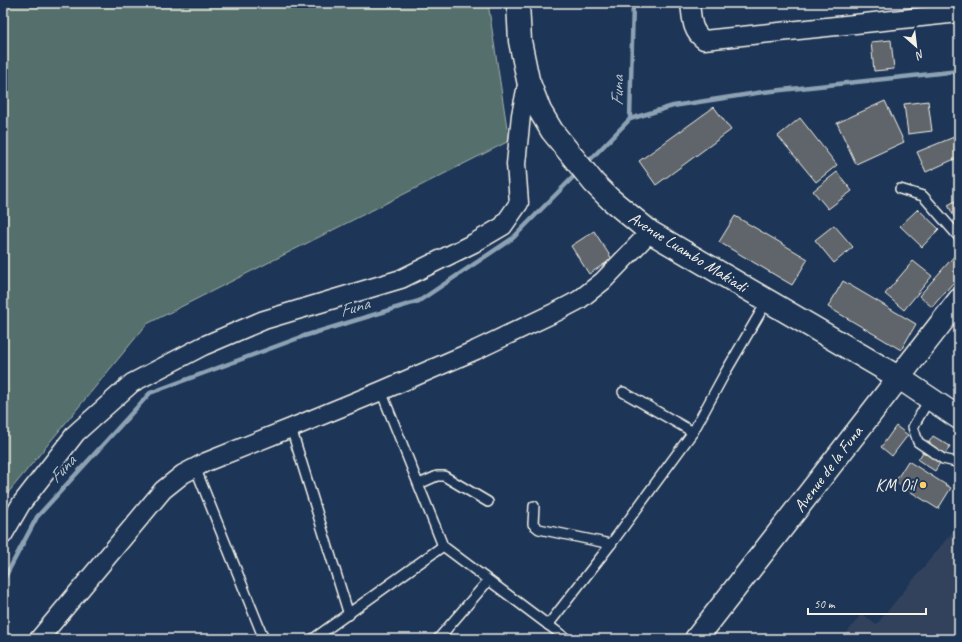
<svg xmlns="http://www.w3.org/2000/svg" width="962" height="642" viewBox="0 0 962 642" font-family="Caveat,sans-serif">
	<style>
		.built { fill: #30435d }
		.green { fill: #556f6c; stroke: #a4b0aa }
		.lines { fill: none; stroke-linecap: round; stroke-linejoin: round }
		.stream { stroke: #8da2b3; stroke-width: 4.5 }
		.building { fill: #5e656a; stroke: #f4f1e8 }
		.lane-casing { stroke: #f4f1e8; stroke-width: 12 }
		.street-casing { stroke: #f4f1e8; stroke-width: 21 }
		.secondary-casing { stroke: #f4f1e8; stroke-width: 25 }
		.lane { stroke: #1d3557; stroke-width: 9 }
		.street { stroke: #1d3557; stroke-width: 18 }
		.secondary { stroke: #1d3557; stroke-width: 22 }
		.poi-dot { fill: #ffd166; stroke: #1d3557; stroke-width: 1.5 }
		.labels { text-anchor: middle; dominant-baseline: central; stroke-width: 4; stroke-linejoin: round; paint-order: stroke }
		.street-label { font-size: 17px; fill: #f4f1e8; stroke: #1d3557 }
		.poi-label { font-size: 17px; fill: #f4f1e8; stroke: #1d3557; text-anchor: end }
		.water-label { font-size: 18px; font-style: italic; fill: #b8c3c9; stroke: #1d3557 }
	</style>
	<rect width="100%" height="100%" fill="#1d3557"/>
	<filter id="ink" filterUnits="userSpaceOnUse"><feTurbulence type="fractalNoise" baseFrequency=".025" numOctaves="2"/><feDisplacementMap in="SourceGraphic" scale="8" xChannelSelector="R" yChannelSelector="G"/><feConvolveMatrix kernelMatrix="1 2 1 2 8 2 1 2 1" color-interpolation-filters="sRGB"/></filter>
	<g filter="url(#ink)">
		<path class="built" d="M 959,524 L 959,639 L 842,639 L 862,613 L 876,625 Z"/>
		<path class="green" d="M 3,3 L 488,3 L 509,141 L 147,324 L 3,499 Z"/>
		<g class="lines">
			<g class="stream">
				<path d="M 630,119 L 673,106 L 763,92 L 959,71"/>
				<path d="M 586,164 L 630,119 L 633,3"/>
				<path d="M 3,581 L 37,517 L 150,393 L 304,336 L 419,301 L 513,238 L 578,172"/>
			</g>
		</g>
		<g class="building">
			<path d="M 891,40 L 894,69 L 874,71 L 871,42 Z"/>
			<path d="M 885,101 L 904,142 L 856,164 L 837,123 Z"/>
			<path d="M 928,101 L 932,131 L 908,134 L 904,104 Z"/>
			<path d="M 714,107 L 731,130 L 656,185 L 639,161 Z"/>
			<path d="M 800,118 L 837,165 L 816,182 L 778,136 Z"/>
			<path d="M 959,135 L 959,157 L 926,172 L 917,152 Z"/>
			<path d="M 837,172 L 852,191 L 828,209 L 813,191 Z"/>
			<path d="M 959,199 L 959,226 L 948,205 Z"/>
			<path d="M 918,209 L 939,229 L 922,247 L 900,226 Z"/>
			<path d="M 735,216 L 808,259 L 792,285 L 719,242 Z"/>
			<path d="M 834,225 L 853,247 L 834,263 L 815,240 Z"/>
			<path d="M 594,231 L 612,259 L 589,274 L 571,246 Z"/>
			<path d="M 956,254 L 959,256 L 959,276 L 932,307 L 919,296 Z"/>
			<path d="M 913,261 L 932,276 L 904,310 L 885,294 Z"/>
			<path d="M 843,281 L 916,324 L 901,350 L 828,307 Z"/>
			<path d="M 896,426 L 908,435 L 892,456 L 881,447 Z"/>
			<path d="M 933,436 L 950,446 L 935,471 L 918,460 Z"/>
			<path d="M 908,461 L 951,488 L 938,509 L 895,482 Z"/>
		</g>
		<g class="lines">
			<defs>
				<g id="lane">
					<path d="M 900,189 L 923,196 L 959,237"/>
					<path d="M 381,391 L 443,546 L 567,639"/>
					<path d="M 623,392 L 693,432"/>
					<path d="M 930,398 L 913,427 L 918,442 L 943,459 L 956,462 L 959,461"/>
					<path d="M 291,428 L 349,615"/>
					<path d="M 195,467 L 264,639"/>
					<path d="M 419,484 L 437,476 L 444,476 L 488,502"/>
					<path d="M 534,506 L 533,524 L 539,529 L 611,544"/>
					<path d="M 548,625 L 611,544 L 693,432 L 725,373 L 767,301"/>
					<path d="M 313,639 L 443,546"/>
					<path d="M 438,639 L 488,581"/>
				</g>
				<g id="street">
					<path d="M 690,3 C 692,18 691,31 704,40 L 959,13"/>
					<path d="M 3,535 L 21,504 L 76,433 L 132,383 L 203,346 L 264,320 L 401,279 L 474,243 L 503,226 L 519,203 L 516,164 L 521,115 L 528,80"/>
					<path d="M 39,639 L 163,490 L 183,474 L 206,462 L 291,428 L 381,391 L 476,350 L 558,311 L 579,300 L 603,281 L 650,232"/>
				</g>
				<g id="secondary">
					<path d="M 518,3 L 520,41 L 528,80 L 540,111 L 552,131 L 594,183 L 610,199 L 650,232 L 898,377 L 959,418"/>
					<path d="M 696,639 L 959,300"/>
				</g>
			</defs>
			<use href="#lane" class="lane-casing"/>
			<use href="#street" class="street-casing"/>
			<use href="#secondary" class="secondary-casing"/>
			<use href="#lane" class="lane"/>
			<use href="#street" class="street"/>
			<use href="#secondary" class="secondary"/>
		</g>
	</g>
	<circle class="poi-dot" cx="923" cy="485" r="4"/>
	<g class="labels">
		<g class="street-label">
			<text transform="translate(688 252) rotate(32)">Avenue Luambo Makiadi</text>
			<text transform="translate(828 469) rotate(-53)">Avenue de la Funa</text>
		</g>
		<g class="poi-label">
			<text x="915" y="485">KM Oil</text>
		</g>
		<g class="water-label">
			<text transform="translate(617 91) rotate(-89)">Funa</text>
			<text transform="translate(354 307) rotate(-17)">Funa</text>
			<text transform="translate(62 469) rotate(-48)">Funa</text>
		</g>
	</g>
	<rect width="962" height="642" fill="none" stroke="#1d3557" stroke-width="16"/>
	<rect x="8" y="8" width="946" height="626" fill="none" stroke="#f4f1e8" stroke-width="1.5" filter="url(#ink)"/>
	<g transform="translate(916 46) rotate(152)" stroke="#1d3557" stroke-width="3" paint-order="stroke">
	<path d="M0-3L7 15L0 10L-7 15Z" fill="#f4f1e8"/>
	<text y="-6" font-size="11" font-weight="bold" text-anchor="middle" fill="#f4f1e8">N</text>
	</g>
	<path d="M808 608v6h118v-6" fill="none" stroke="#f4f1e8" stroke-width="2"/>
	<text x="814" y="608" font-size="12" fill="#f4f1e8" stroke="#1d3557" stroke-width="3" paint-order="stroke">50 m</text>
</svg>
